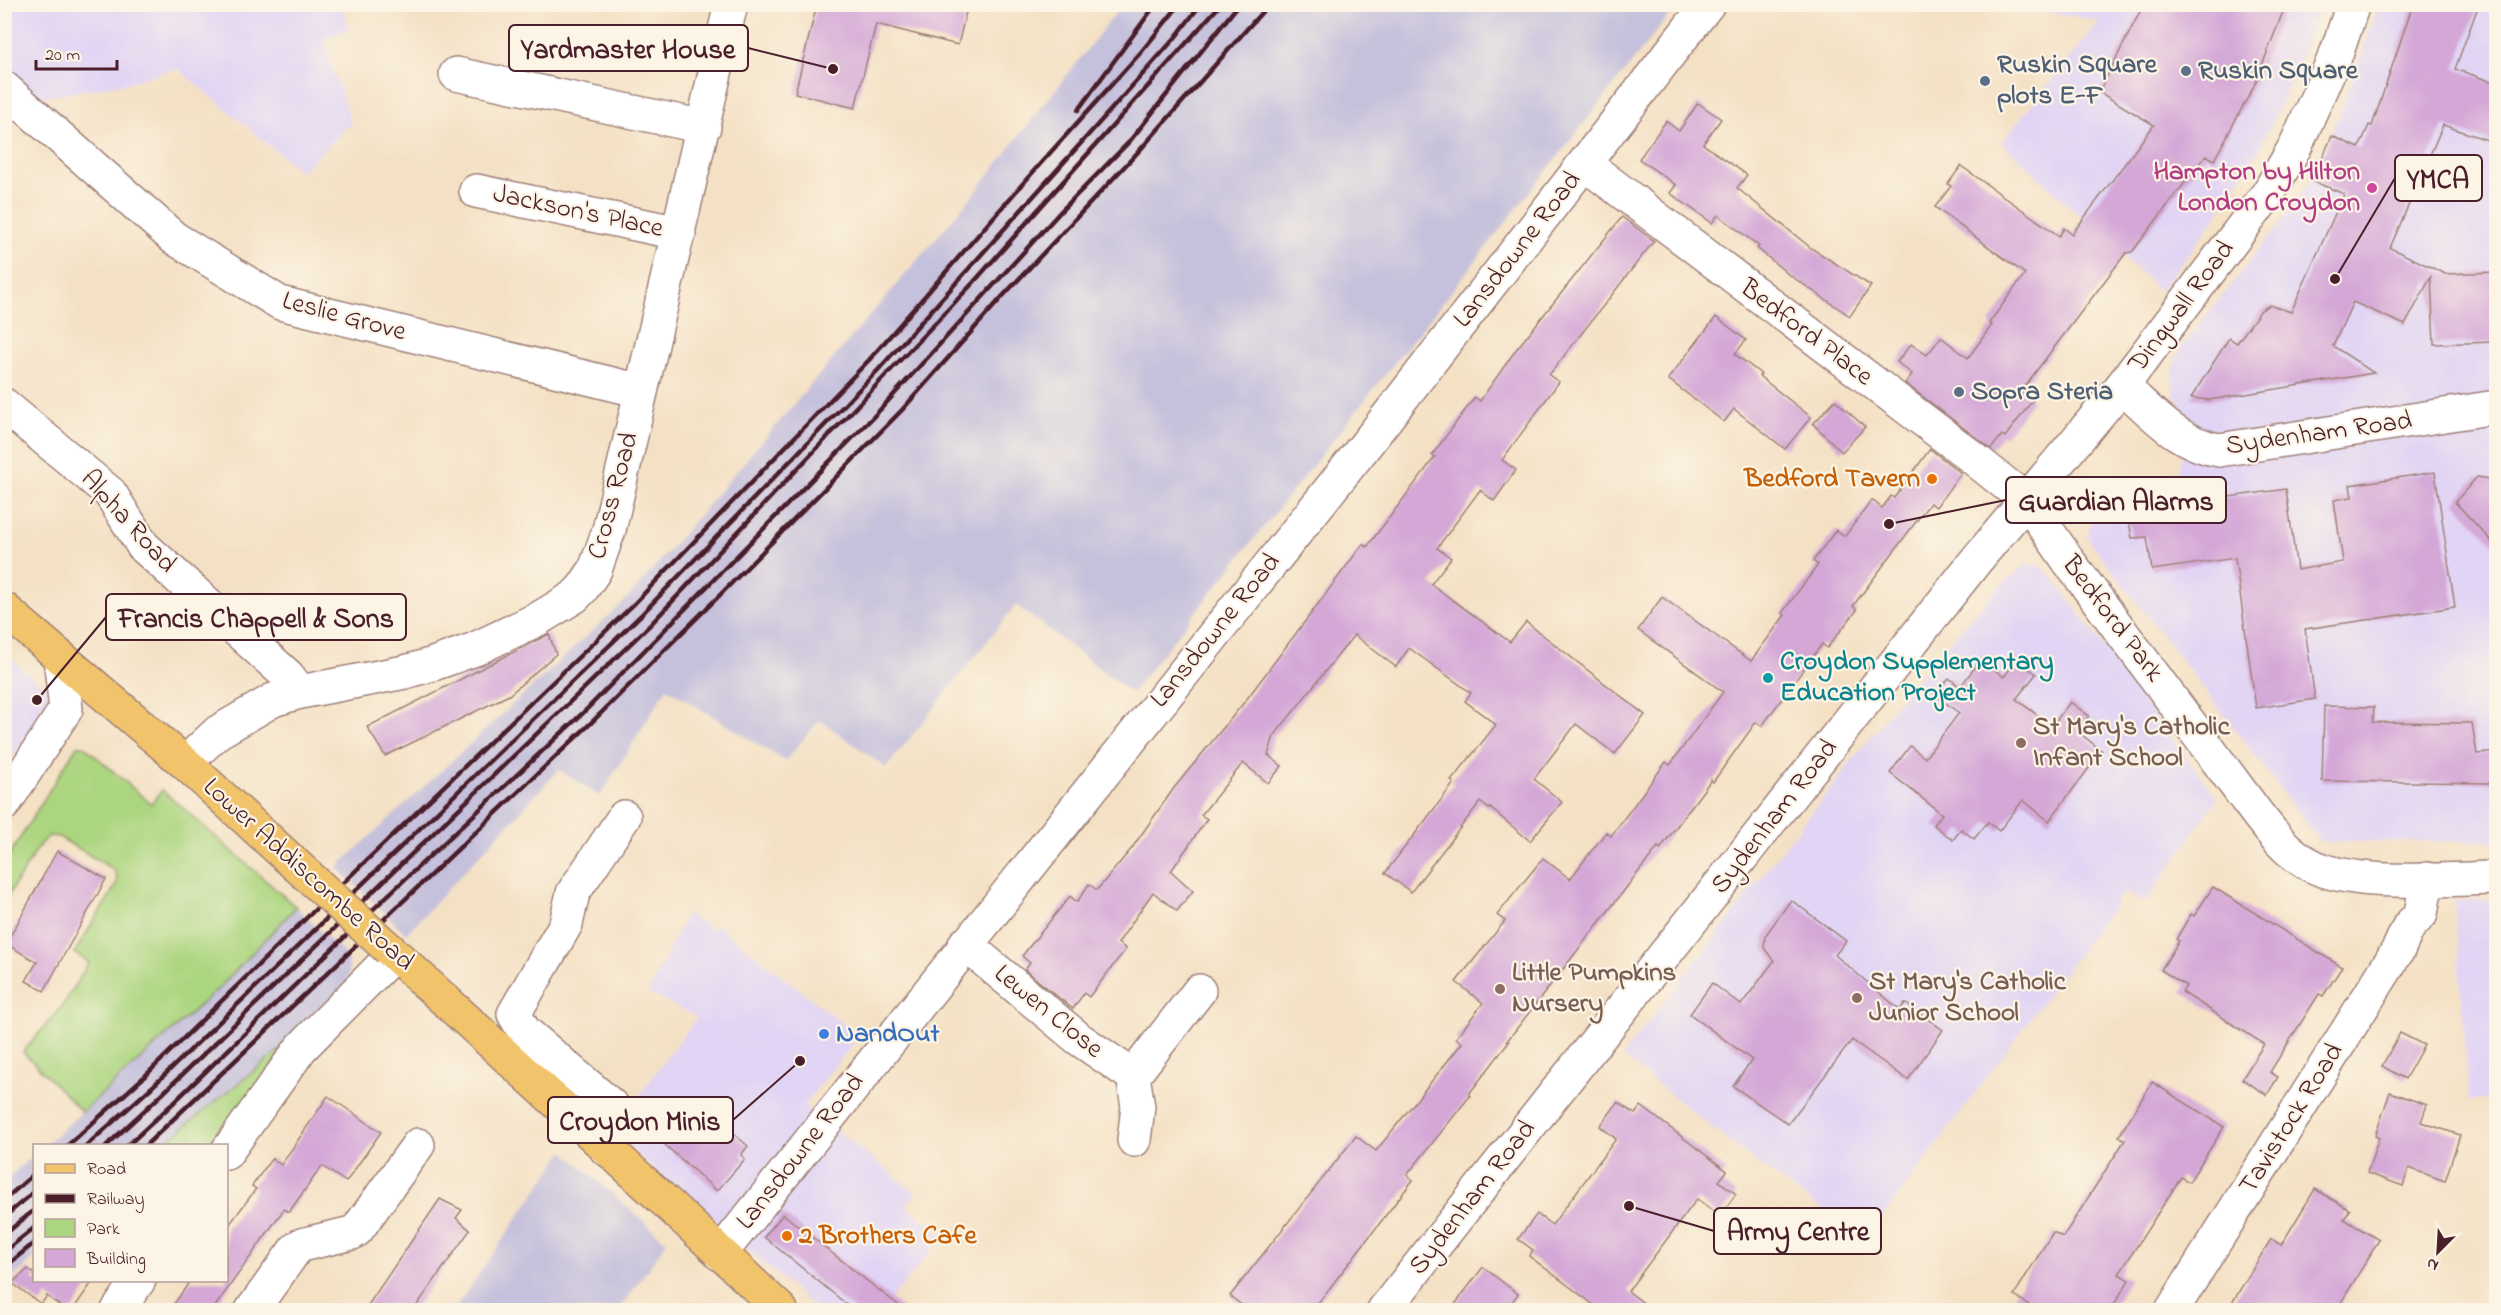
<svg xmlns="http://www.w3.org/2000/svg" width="2501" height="1315" viewBox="0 0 2501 1315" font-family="'Indie Flower',sans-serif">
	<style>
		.built { fill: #e1d4f4 }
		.industrial { fill: #c5c0db }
		.green { fill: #acd57f; stroke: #7b7a55; stroke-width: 1.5 }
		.building { fill: #d4a7d7 }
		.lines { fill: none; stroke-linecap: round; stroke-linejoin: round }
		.minor-casing { stroke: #9f8078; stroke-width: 36 }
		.major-casing { stroke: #9f8078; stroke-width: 36 }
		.minor { stroke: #fff; stroke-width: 33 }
		.major { stroke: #f1c36a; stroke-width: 33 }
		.rail { stroke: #4a1f2b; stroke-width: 4.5 }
		.major-bridge-casing { stroke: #9f8078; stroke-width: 36; stroke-linecap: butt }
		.major-bridge { stroke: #f1c36a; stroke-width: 33 }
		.service-dot { fill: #5c6f8a; stroke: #fcf5e5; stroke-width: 2 }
		.hotel-dot { fill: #d1479c; stroke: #fcf5e5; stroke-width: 2 }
		.food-dot { fill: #e8710a; stroke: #fcf5e5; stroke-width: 2 }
		.culture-dot { fill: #0f9aa8; stroke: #fcf5e5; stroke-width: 2 }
		.education-dot { fill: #8d6e63; stroke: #fcf5e5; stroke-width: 2 }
		.shop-dot { fill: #3f7fe0; stroke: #fcf5e5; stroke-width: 2 }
		.labels { text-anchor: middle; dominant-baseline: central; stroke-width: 4.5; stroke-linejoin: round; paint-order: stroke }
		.service-label { font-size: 27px; font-weight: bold; fill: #4e5e75; stroke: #fcf5e5; text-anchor: start }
		.hotel-label { font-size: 27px; font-weight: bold; fill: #b23c85; stroke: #fcf5e5; text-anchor: end }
		.street-label { font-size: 27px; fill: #4a1f2b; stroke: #fcf5e5 }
		.food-label { font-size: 27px; font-weight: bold; fill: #c56008; stroke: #fcf5e5; text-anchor: end }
		.culture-label { font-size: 27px; font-weight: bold; fill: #0d838f; stroke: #fcf5e5; text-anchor: start }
		.education-label { font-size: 27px; font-weight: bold; fill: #785e54; stroke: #fcf5e5; text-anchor: start }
		.shop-label { font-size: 27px; font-weight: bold; fill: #366cbe; stroke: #fcf5e5; text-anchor: start }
		.leader { fill: none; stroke: #4a1f2b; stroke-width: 2 }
		.callout-dot { fill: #4a1f2b; stroke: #fcf5e5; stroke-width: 2 }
		.callout { fill: #fcf5e5; stroke: #4a1f2b; stroke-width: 2 }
		.callout-label { font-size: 28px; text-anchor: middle; font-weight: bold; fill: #4a1f2b }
	</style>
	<rect width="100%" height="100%" fill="#fcf5e5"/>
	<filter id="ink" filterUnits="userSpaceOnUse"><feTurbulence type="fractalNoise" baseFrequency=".0167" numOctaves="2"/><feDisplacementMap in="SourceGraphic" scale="12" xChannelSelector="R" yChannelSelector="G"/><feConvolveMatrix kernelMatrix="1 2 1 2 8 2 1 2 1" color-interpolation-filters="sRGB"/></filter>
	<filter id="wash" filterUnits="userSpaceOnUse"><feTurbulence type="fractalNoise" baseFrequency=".008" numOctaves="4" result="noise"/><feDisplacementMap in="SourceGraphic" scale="24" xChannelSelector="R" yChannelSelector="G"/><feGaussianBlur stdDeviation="1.35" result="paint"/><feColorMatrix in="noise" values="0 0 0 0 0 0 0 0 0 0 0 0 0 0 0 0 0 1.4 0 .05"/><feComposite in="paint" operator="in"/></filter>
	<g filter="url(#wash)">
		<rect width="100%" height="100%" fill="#f4e1c5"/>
		<g class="built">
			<path d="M 5,5 L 341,5 L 349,29 L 323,39 L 351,123 L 301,172 L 177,68 L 119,85 L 5,103 Z"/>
			<path d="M 2039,5 L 2320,5 L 2297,70 L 2259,149 L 2214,220 L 2160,291 L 2001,142 L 2100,21 L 2041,11 Z"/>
			<path d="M 2379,5 L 2496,5 L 2496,841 L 2321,842 L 2087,537 L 2092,519 L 2171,494 L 2193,419 L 2186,414 L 2174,395 L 2173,373 L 2177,356 L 2183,345 L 2278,226 L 2309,183 L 2340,113 Z"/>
			<path d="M 2025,565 L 2038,565 L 2051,575 L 2217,799 L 2145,903 L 2125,891 L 1866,1240 L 1759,1165 L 1622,1056 L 1908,689 L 1995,591 Z"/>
			<path d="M 5,653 L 53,697 L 5,768 Z"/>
			<path d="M 2454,900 L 2496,900 L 2496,1100 L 2469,1100 Z"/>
			<path d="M 687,913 L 712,930 L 716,925 L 859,1036 L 804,1105 L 916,1193 L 906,1206 L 943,1236 L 882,1310 L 818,1310 L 612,1132 L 697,1017 L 648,993 Z"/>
		</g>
		<g class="industrial">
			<path d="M 1122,5 L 1677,5 L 1440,306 L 1131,693 L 1016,605 L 886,768 L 820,720 L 785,761 L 667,688 L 600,796 L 559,770 L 406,934 L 337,867 L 629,597 L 973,195 Z"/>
			<path d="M 296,907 L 346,955 L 349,963 L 349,974 L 345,985 L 286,1045 L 163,1143 L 165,1145 L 44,1146 L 219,988 Z"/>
			<path d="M 564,1151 L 667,1242 L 619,1310 L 454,1310 Z"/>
			<path d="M 34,1154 L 34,1259 L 5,1284 L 5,1181 Z"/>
		</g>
		<g class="green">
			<path d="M 77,746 L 84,746 L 151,804 L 162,790 L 296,907 L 219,988 L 82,1112 L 23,1052 L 63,1005 L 89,962 L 74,953 L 116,886 L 117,877 L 113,869 L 59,837 L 49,836 L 41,843 L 4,902 L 5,862 Z"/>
			<path d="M 286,1045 L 216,1145 L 165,1146 L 163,1144 Z"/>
		</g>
		<g id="blocks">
			<g class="building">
				<path d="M 817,4 L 968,4 L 958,45 L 876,24 L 855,108 L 795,93 Z"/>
				<path d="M 2144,4 L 2286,4 L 2254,86 L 2214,160 L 2206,155 L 2132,252 L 2126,253 L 2021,391 L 2033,400 L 2005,437 L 2002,435 L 1991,449 L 1905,383 L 1912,374 L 1897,362 L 1911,344 L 1927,355 L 1941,337 L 1968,358 L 1992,325 L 1989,323 L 2025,274 L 1935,207 L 1951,186 L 1948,184 L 1961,166 L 2059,236 L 2064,228 L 2072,234 L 2154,125 L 2099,92 Z"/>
				<path d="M 2413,4 L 2479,4 L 2455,69 L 2496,83 L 2496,143 L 2443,125 L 2390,248 L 2445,274 L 2496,272 L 2496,342 L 2434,344 L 2431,277 L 2405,325 L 2353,302 L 2333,346 L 2374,373 L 2209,400 L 2191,398 L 2229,338 L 2237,343 L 2261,310 L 2270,305 L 2291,312 L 2344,194 L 2312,181 L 2332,136 L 2359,148 L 2369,125 L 2372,126 Z"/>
				<path d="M 1698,103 L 1721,119 L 1703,144 L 1747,175 L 1737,188 L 1811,248 L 1871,286 L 1850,316 L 1788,274 L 1757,248 L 1759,246 L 1718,215 L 1712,223 L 1670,193 L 1676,185 L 1639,159 L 1666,121 L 1679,131 Z"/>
				<path d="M 1622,217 L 1654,241 L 1549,375 L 1559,382 L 1502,460 L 1516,470 L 1494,501 L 1480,490 L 1437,548 L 1451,558 L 1431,584 L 1510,642 L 1526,622 L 1645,715 L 1615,754 L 1576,724 L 1534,779 L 1562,802 L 1530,841 L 1490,808 L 1489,809 L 1480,802 L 1411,892 L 1385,873 L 1454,783 L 1451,781 L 1496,725 L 1465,701 L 1471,693 L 1409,648 L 1396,667 L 1354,635 L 1274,736 L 1268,755 L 1282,766 L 1268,783 L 1243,763 L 1201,815 L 1207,819 L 1171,871 L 1193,891 L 1177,911 L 1153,892 L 1118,943 L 1126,949 L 1089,997 L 1084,993 L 1073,1009 L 1025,970 L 1030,963 L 1022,956 L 1070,896 L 1077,902 L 1089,884 L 1097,890 L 1132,848 L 1174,788 L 1246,700 L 1363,544 L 1367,547 L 1435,457 L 1432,455 L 1475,397 L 1480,401 L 1515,351 Z"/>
				<path d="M 1716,317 L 1746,340 L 1735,354 L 1761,374 L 1759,376 L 1811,417 L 1785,449 L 1734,409 L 1724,422 L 1668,379 Z"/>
				<path d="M 1835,400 L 1865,427 L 1842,452 L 1813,424 Z"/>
				<path d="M 1930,449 L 1961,473 L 1936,507 L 1930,503 L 1853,606 L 1857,610 L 1827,648 L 1822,644 L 1762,726 L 1756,722 L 1713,782 L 1711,780 L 1660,849 L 1658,847 L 1507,1041 L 1509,1042 L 1468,1095 L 1470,1096 L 1407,1175 L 1413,1180 L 1312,1311 L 1249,1311 L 1230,1296 L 1356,1136 L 1376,1151 L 1462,1043 L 1456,1038 L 1483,1003 L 1456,982 L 1505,921 L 1497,915 L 1543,858 L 1570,879 L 1606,832 L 1611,836 L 1666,762 L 1670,765 L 1723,692 L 1638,630 L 1662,597 L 1751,661 L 1785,615 L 1782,613 L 1818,565 L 1813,561 L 1836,530 L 1845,536 L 1872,500 L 1882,508 L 1891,496 L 1894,498 Z"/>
				<path d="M 2435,472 L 2455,607 L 2305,629 L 2315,699 L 2256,708 L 2235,558 L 2152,570 L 2147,537 L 2132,538 L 2127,511 L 2286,489 L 2297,570 L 2343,562 L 2334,500 L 2352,497 L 2350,485 Z"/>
				<path d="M 2477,477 L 2496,480 L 2496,546 L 2455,502 Z"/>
				<path d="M 549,634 L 556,654 L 509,695 L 385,756 L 367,727 Z"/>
				<path d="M 1981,659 L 2004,677 L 2017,659 L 2036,674 L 2016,699 L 2052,726 L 2070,702 L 2089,716 L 2077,731 L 2102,751 L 2049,821 L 2023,800 L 1999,831 L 1988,822 L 1974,839 L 1961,829 L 1953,840 L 1934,825 L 1942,814 L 1890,773 L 1910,746 L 1925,758 L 1959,713 L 1935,695 L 1949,678 L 1960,687 Z"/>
				<path d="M 2324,706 L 2374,707 L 2373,722 L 2472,723 L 2477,754 L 2496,752 L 2496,783 L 2322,781 Z"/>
				<path d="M 57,851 L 106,879 L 44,991 L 26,981 L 37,962 L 6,944 Z"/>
				<path d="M 2213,887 L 2342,967 L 2323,996 L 2319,994 L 2270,1072 L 2278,1077 L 2267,1095 L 2242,1079 L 2264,1044 L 2182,992 L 2186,986 L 2161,970 L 2179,941 L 2176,939 L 2191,914 L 2194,916 Z"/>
				<path d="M 1791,900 L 1846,941 L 1835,955 L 1900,1010 L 1905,1003 L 1943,1030 L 1908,1080 L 1852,1040 L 1788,1124 L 1733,1086 L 1752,1060 L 1690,1014 L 1712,983 L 1741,1005 L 1774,961 L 1764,948 L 1765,936 Z"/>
				<path d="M 2400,1033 L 2424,1045 L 2405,1079 L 2382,1066 Z"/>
				<path d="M 2152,1082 L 2224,1127 L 2189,1182 L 2181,1177 L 2119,1274 L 2129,1280 L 2110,1311 L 2038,1311 L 2014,1295 L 2053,1232 L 2063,1237 L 2125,1140 L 2119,1136 Z"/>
				<path d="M 2390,1092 L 2427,1105 L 2421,1122 L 2460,1135 L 2445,1181 L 2409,1168 L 2403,1186 L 2367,1173 L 2379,1138 L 2375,1136 Z"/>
				<path d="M 328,1096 L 381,1132 L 346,1182 L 322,1166 L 289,1212 L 284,1209 L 212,1311 L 169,1311 L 190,1281 L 226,1281 L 226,1229 L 256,1189 L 252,1186 L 272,1158 L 281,1165 Z"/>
				<path d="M 1618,1102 L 1635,1114 L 1641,1106 L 1727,1171 L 1719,1181 L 1736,1194 L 1720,1216 L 1697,1199 L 1628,1291 L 1654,1311 L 1602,1311 L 1529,1256 L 1533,1250 L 1518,1239 L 1537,1214 L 1552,1225 L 1616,1139 L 1600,1126 Z"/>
				<path d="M 693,1114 L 712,1131 L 720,1122 L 748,1146 L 741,1155 L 745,1159 L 717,1191 L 665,1145 Z"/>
				<path d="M 2315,1189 L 2350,1210 L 2344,1219 L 2379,1240 L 2336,1311 L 2227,1311 L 2271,1239 L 2281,1245 Z"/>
				<path d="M 440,1199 L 462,1210 L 456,1218 L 470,1230 L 413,1311 L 364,1311 Z"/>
				<path d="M 783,1214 L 866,1280 L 906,1311 L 856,1311 L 845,1303 L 764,1237 Z"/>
				<path d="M 1483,1267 L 1518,1294 L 1505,1311 L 1450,1311 Z"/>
				<path d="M 28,1269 L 34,1274 L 34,1281 L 93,1281 L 72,1311 L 67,1311 L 47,1296 L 41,1304 L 12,1283 Z"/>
			</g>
		</g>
	</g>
	<g filter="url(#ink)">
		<use href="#blocks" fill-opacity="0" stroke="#9f8078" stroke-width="1.5"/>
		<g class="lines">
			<defs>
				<g id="minor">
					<path d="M 456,74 L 704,127"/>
					<path d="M 4,88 L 174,238 L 280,303 L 641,391"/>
					<path d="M 1585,164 L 1968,454 L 2027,501 L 2070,563 L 2258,815 C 2272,833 2287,852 2307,863 C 2349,888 2446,879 2496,878"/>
					<path d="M 476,191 L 679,233"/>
					<path d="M 2122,386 C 2153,413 2176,443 2219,450 L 2496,407"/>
					<path d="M 4,405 L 110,493 L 143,546 L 288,676 L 300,692"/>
					<path d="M 185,763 L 218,732 L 273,700 L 300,692 L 405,672 L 433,664 L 475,649 L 538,619 L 574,597 L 582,589 L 595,570 L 609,530 L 731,4"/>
					<path d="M 4,804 L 66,709 L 60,658"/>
					<path d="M 965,944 L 1079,1039 L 1133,1076 L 1199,991"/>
					<path d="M 1133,1076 L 1138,1107 L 1134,1140"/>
					<path d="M 606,1149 L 613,1107 L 524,1031 L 514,1014 L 566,924 L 573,893 L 624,817"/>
					<path d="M 226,1153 L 301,1048 L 394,954"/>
					<path d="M 720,1254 L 1364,447 L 1708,4"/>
					<path d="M 118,1310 L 139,1280"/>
					<path d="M 252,1310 L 295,1250 L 301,1245 L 352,1233 L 357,1230 L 418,1145"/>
					<path d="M 1384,1310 L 1974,563 L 2122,386 L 2226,249 L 2269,192 L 2296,145 L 2337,52 L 2353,4"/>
					<path d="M 2172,1310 L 2398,950 L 2409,926 L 2421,914 L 2427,879"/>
				</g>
				<g id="major">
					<path d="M 4,609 L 185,763 L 296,865"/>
					<path d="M 389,949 L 681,1216 L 781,1310"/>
				</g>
			</defs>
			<use href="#minor" class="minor-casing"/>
			<use href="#major" class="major-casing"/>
			<use href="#minor" class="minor"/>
			<use href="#major" class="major"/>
			<g class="rail">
				<path d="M 1078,110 L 1156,4"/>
				<path d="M 67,1146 L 144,1077 L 297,927 L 633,605 L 869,360 L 1040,164 L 1142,51 L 1180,4"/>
				<path d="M 86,1146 L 152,1087 L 642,614 L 879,369 L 1175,38 L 1201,4"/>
				<path d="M 106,1146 L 160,1096 L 651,624 L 973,283 L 1221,4"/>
				<path d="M 127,1146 L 170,1106 L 386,897 L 584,712 L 878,412 L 1061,211 L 1129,142 L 1239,4"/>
				<path d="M 145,1146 L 592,722 L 716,599 L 902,410 L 1003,296 L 1139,151 L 1269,4"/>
				<path d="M 4,1200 L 34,1174"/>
				<path d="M 4,1217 L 34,1192"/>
				<path d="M 4,1235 L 34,1210"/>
				<path d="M 4,1252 L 34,1228"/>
				<path d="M 4,1268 L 34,1243"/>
			</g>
			<defs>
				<path id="major-bridge" d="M 296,865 L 389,949"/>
			</defs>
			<use href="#major-bridge" class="major-bridge-casing"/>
			<use href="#major-bridge" class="major-bridge"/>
		</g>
	</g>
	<g class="service-dot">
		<circle cx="2186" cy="71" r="6"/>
		<circle cx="1985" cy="81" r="6"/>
		<circle cx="1959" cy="392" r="6"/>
	</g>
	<circle class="hotel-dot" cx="2372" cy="188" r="6"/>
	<g class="food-dot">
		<circle cx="1932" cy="479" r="6"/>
		<circle cx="787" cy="1236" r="6"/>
	</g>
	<circle class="culture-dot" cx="1768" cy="678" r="6"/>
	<g class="education-dot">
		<circle cx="2021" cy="743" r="6"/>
		<circle cx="1500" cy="989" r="6"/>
		<circle cx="1857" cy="998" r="6"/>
	</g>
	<circle class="shop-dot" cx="824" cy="1034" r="6"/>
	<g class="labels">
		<g class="service-label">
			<text x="1997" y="65">Ruskin Square<tspan x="1997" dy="31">plots E-F</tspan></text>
			<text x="2198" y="71">Ruskin Square</text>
			<text x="1971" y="392">Sopra Steria</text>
		</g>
		<g class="hotel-label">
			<text x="2360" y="172">Hampton by Hilton<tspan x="2360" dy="31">London Croydon</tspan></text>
		</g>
		<g class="street-label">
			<text transform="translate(578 212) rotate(12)">Jackson's Place</text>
			<text transform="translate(1518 250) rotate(-52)">Lansdowne Road</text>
			<text transform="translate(2182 307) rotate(-53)">Dingwall Road</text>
			<text transform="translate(344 317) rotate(15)">Leslie Grove</text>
			<text transform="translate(1806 333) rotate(37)">Bedford Place</text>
			<text transform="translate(2319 434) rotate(-8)">Sydenham Road</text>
			<text transform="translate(614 496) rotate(-75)">Cross Road</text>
			<text transform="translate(128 522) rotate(48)">Alpha Road</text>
			<text transform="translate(2112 619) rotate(53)">Bedford Park</text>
			<text transform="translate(1216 631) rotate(-51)">Lansdowne Road</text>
			<text transform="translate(1775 817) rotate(-52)">Sydenham Road</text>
			<text transform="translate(308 875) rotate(42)">Lower Addiscombe Road</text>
			<text transform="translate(1048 1012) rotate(39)">Lewen Close</text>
			<text transform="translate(2292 1119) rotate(-58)">Tavistock Road</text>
			<text transform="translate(801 1152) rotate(-52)">Lansdowne Road</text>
			<text transform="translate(1473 1198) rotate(-52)">Sydenham Road</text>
		</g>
		<g class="food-label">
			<text x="1920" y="479">Bedford Tavern</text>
			<text x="799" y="1236" text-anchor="start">2 Brothers Cafe</text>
		</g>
		<g class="culture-label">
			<text x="1780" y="662">Croydon Supplementary<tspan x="1780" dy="31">Education Project</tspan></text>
		</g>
		<g class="education-label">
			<text x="2033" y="727">St Mary's Catholic<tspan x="2033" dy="31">Infant School</tspan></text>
			<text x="1512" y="973">Little Pumpkins<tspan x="1512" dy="31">Nursery</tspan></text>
			<text x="1869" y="982">St Mary's Catholic<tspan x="1869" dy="31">Junior School</tspan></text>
		</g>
		<g class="shop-label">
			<text x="836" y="1034">NandOut</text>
		</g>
	</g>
	<path class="leader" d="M833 69L748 48M2335 279L2395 178M1889 524L2006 500M37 700L106 617M800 1061L733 1120M1629 1206L1714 1231"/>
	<g class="callout-dot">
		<circle cx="833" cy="69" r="6"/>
		<circle cx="2335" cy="279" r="6"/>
		<circle cx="1889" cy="524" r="6"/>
		<circle cx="37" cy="700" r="6"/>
		<circle cx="800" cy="1061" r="6"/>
		<circle cx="1629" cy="1206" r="6"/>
	</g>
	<g class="callout">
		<rect x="509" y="25" width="239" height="46" rx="6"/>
		<rect x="2395" y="155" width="87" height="46" rx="6"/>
		<rect x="2006" y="477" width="220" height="46" rx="6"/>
		<rect x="106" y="594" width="300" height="46" rx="6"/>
		<rect x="548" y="1097" width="185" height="46" rx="6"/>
		<rect x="1714" y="1208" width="167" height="46" rx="6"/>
	</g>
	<g class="callout-label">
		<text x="628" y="58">Yardmaster House</text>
		<text x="2438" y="188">YMCA</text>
		<text x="2116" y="510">Guardian Alarms</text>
		<text x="256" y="627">Francis Chappell &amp; Sons</text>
		<text x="640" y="1130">Croydon Minis</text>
		<text x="1798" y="1240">Army Centre</text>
	</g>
	<rect width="2501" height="1315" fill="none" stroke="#fcf5e5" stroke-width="24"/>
	<rect x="33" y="1144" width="195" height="138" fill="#fcf5e5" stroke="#b59f9b" stroke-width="1.5"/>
	<rect x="45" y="1164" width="30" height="9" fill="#f1c36a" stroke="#b59f9b" stroke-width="1.5"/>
	<text x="87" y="1174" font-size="18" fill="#4a1f2b">Road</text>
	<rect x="45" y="1194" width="30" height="9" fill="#4a1f2b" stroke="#b59f9b" stroke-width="1.5"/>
	<text x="87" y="1204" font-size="18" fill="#4a1f2b">Railway</text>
	<rect x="45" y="1219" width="30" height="18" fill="#acd57f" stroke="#b59f9b" stroke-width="1.5"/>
	<text x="87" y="1234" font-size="18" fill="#4a1f2b">Park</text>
	<rect x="45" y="1249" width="30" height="18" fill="#d4a7d7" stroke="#b59f9b" stroke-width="1.5"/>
	<text x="87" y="1264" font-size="18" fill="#4a1f2b">Building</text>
	<g transform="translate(2438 1252) rotate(204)" stroke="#fcf5e5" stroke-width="4.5" paint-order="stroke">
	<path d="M0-4.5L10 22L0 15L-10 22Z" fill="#4a1f2b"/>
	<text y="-9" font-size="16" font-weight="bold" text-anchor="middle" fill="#4a1f2b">N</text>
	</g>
	<path d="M36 60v9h81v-9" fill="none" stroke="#4a1f2b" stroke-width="3"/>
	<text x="45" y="60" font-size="18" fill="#4a1f2b" stroke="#fcf5e5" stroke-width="4.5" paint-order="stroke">20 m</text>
</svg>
